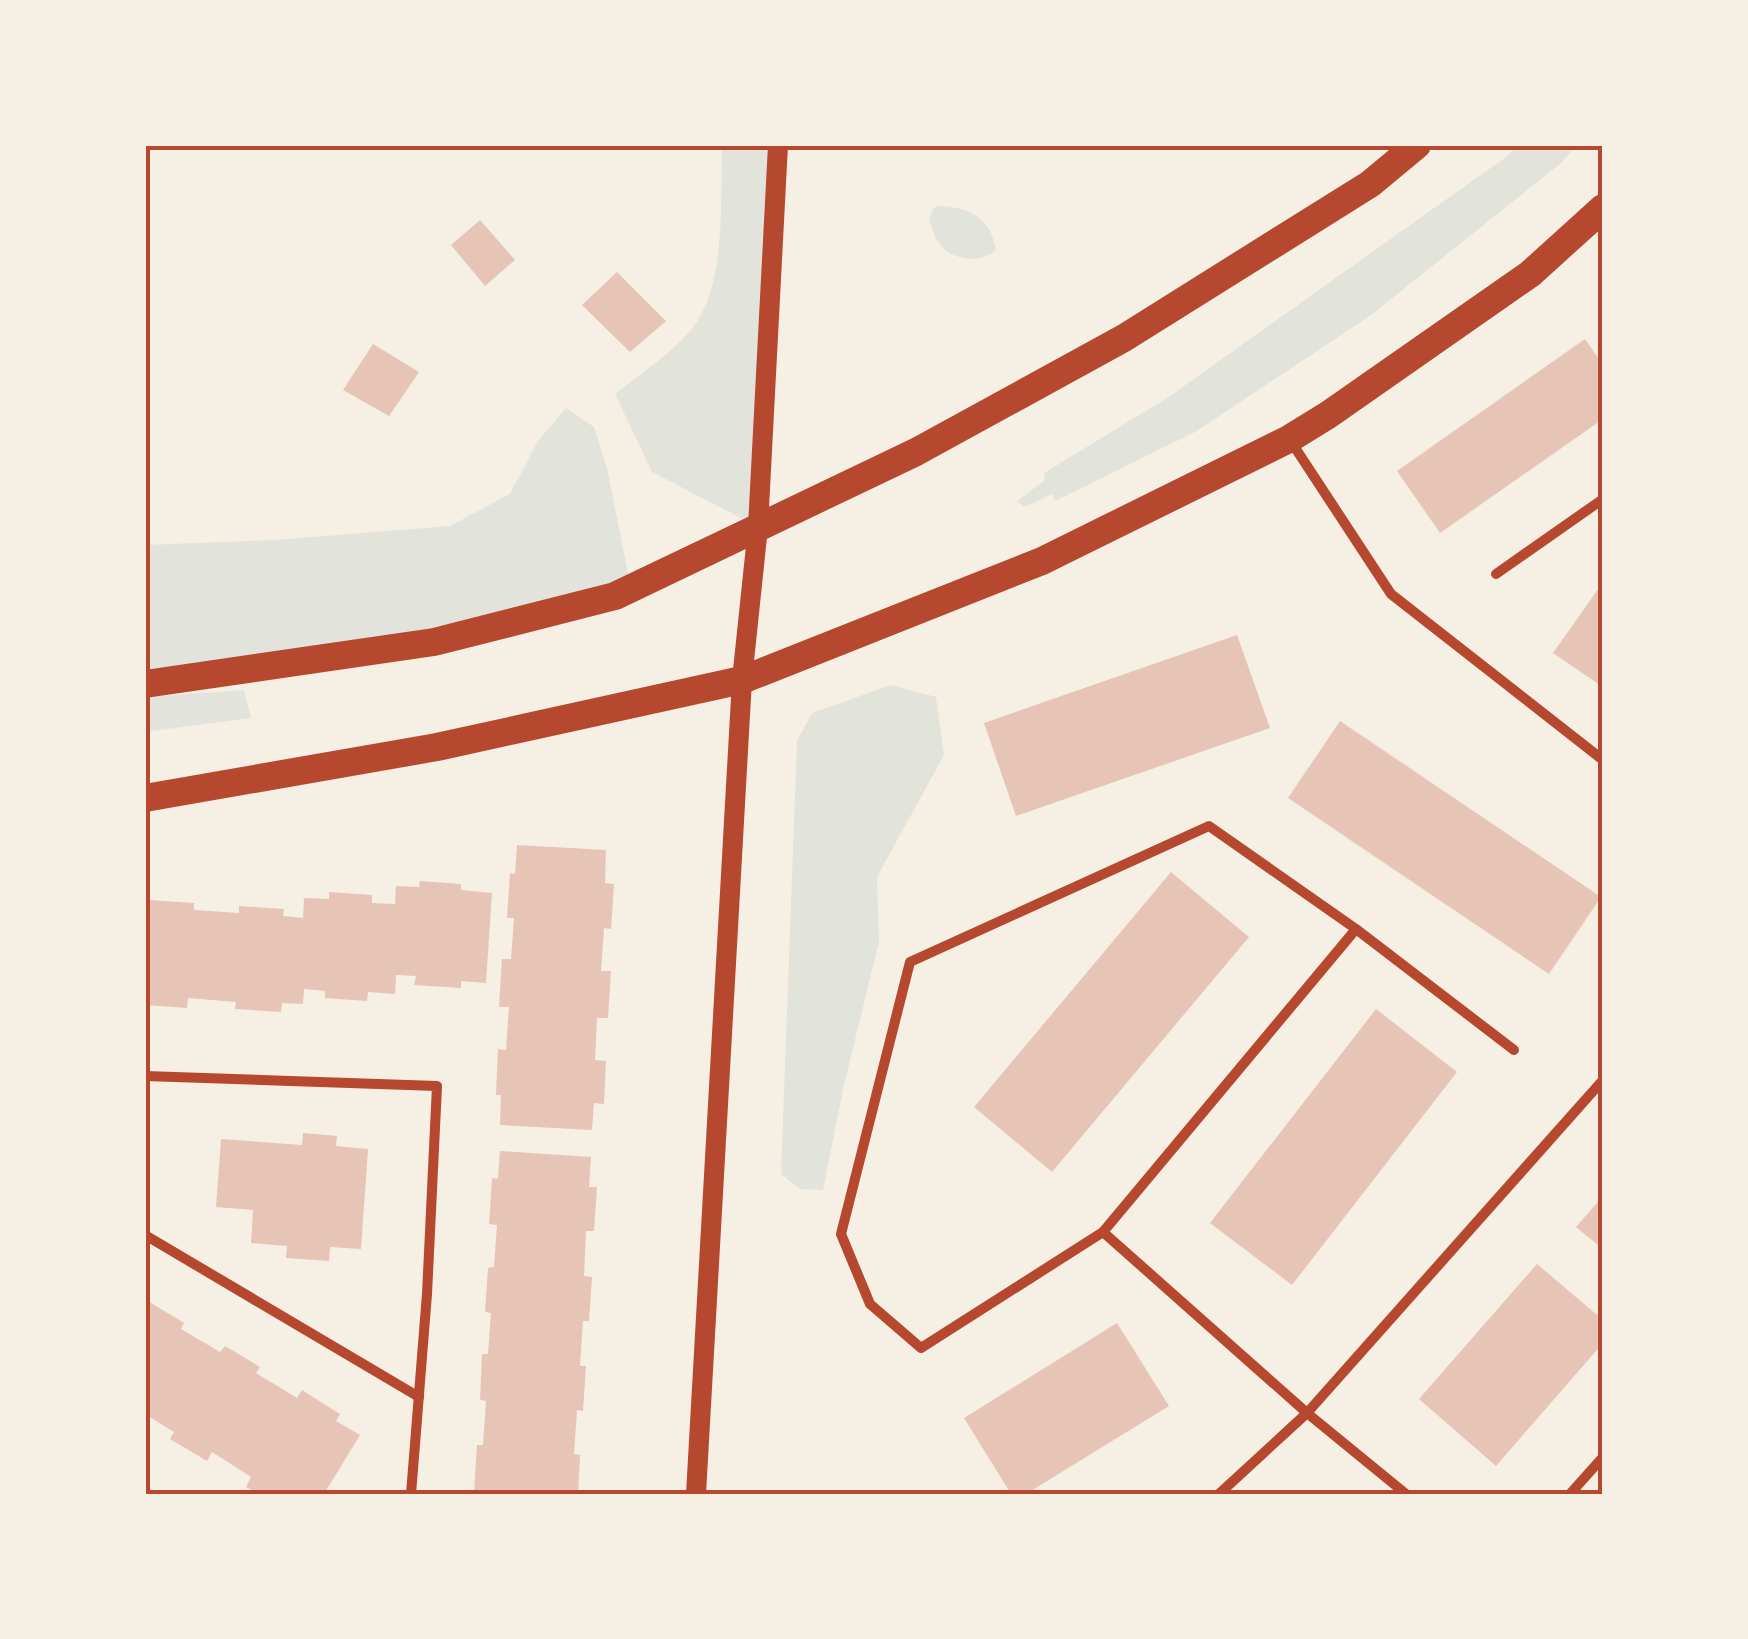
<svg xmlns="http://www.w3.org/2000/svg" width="1748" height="1639" viewBox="0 0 1748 1639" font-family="Commissioner,sans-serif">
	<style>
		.green { fill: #e2e4dc }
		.building { fill: #e6c5b7 }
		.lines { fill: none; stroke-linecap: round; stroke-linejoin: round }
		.minor { stroke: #b5482f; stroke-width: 10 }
		.secondary { stroke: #b5482f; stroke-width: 20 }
		.trunk { stroke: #b5482f; stroke-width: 28 }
		.neatline { fill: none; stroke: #b5482f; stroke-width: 4 }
	</style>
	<rect width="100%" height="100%" fill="#f6efe4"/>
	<g class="green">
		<path d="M 722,145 L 778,145 L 758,527 L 652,472 L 615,394 C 640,374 687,343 701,315 C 726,266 720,199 722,145 Z"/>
		<path d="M 1519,145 L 1577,145 L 1561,163 L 1371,315 L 1195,432 L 1055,501 L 1052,494 L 1025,507 L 1017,501 L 1045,480 L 1044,473 L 1167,398 L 1506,157 Z"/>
		<path d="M 939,206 C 970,207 991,218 996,250 C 981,264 950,261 938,242 C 934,236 932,226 929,219 L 933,209 Z"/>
		<path d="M 566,408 L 594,427 L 607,468 L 631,588 L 532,617 L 145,683 L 145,545 L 275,540 L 450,526 L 510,494 L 538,441 Z"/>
		<path d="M 891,685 L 936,697 L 944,755 L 877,877 L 879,942 L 843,1089 L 823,1190 L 800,1189 L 781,1174 L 797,741 L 812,713 Z"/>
		<path d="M 244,690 L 251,718 L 145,732 L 145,697 Z"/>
	</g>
	<g class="building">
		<path d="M 480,220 L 515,260 L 485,286 L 451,245 Z"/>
		<path d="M 617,272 L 666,321 L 630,352 L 582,305 Z"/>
		<path d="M 1585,339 L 1603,365 L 1603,419 L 1440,533 L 1397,471 Z"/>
		<path d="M 373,344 L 419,372 L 389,416 L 343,390 Z"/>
		<path d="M 1601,585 L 1603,587 L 1603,687 L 1553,653 Z"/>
		<path d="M 1237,635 L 1270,728 L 1016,816 L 984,723 Z"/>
		<path d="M 1340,721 L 1601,897 L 1549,974 L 1288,798 Z"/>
		<path d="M 517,845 L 606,850 L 605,883 L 614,884 L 611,929 L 604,928 L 601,971 L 611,971 L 608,1018 L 597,1018 L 595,1060 L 606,1061 L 604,1104 L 594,1103 L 592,1130 L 500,1125 L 501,1095 L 496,1095 L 498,1049 L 506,1050 L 509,1007 L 499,1007 L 502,959 L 511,959 L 514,918 L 507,918 L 510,873 L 515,874 Z"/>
		<path d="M 1171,872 L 1249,937 L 1052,1172 L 974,1107 Z"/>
		<path d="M 420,881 L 461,884 L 461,890 L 492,893 L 486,983 L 461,981 L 461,988 L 414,985 L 416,976 L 396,975 L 395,994 L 368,992 L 367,1001 L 325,998 L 325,991 L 304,989 L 303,1004 L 282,1003 L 281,1012 L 235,1009 L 236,1002 L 188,998 L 187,1008 L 145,1005 L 145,907 L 149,907 L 149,900 L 194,903 L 194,910 L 239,913 L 239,906 L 284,909 L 283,916 L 303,918 L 304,898 L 329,899 L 329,892 L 372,895 L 372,903 L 395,904 L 396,886 L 419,887 Z"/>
		<path d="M 1376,1009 L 1457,1072 L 1292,1285 L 1210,1223 Z"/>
		<path d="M 303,1133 L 337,1136 L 336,1146 L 368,1149 L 361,1249 L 330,1247 L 329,1261 L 286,1258 L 287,1246 L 251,1243 L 253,1210 L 216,1207 L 221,1139 L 302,1145 Z"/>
		<path d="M 500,1151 L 591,1157 L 589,1187 L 597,1187 L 594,1231 L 586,1231 L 584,1276 L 592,1277 L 589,1321 L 583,1321 L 580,1366 L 586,1366 L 583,1411 L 577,1410 L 574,1454 L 580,1455 L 578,1494 L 481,1494 L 474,1492 L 477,1445 L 483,1445 L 486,1401 L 480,1400 L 482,1354 L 488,1354 L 491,1313 L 485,1312 L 488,1268 L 494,1267 L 497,1225 L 489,1224 L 492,1178 L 498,1179 Z"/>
		<path d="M 1603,1196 L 1603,1249 L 1576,1227 Z"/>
		<path d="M 1537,1264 L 1603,1320 L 1603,1343 L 1496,1466 L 1419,1399 Z"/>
		<path d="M 148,1301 L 184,1323 L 181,1329 L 220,1352 L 225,1346 L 260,1367 L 256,1373 L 297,1398 L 302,1390 L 340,1414 L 336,1421 L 360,1435 L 324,1494 L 258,1494 L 246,1487 L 251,1477 L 212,1452 L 207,1461 L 170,1439 L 174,1432 L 145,1414 L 145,1306 Z"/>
		<path d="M 1117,1323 L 1169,1406 L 1026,1494 L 1011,1494 L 964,1418 Z"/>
	</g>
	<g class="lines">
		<g class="minor">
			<path d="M 1290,440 L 1391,594 L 1603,760"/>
			<path d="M 1496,574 L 1603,499"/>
			<path d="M 1356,929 L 1103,1232 L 921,1348 L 870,1304 L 841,1234 L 910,962 L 1209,826 L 1356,929 L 1514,1050"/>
			<path d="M 145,1076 L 437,1086 L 427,1294 L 411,1494"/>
			<path d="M 1103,1232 L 1307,1413 L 1406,1494"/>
			<path d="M 145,1235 L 419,1397"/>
			<path d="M 1219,1494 L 1307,1413 L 1603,1080"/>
			<path d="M 1570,1494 L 1603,1457"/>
		</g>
		<path class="secondary" d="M 696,1494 L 742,680 L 758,527 L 778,145"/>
		<g class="trunk">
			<path d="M 145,684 L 434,642 L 615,596 L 916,452 L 1124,338 L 1370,184 L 1417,145"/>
			<path d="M 145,798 L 437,747 L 742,680 L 1042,561 L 1289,439 L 1328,415 L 1530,274 L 1603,208"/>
		</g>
	</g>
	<rect width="1748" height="1639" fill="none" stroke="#f6efe4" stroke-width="295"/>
	<rect x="148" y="148" width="1452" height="1344" class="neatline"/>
</svg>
